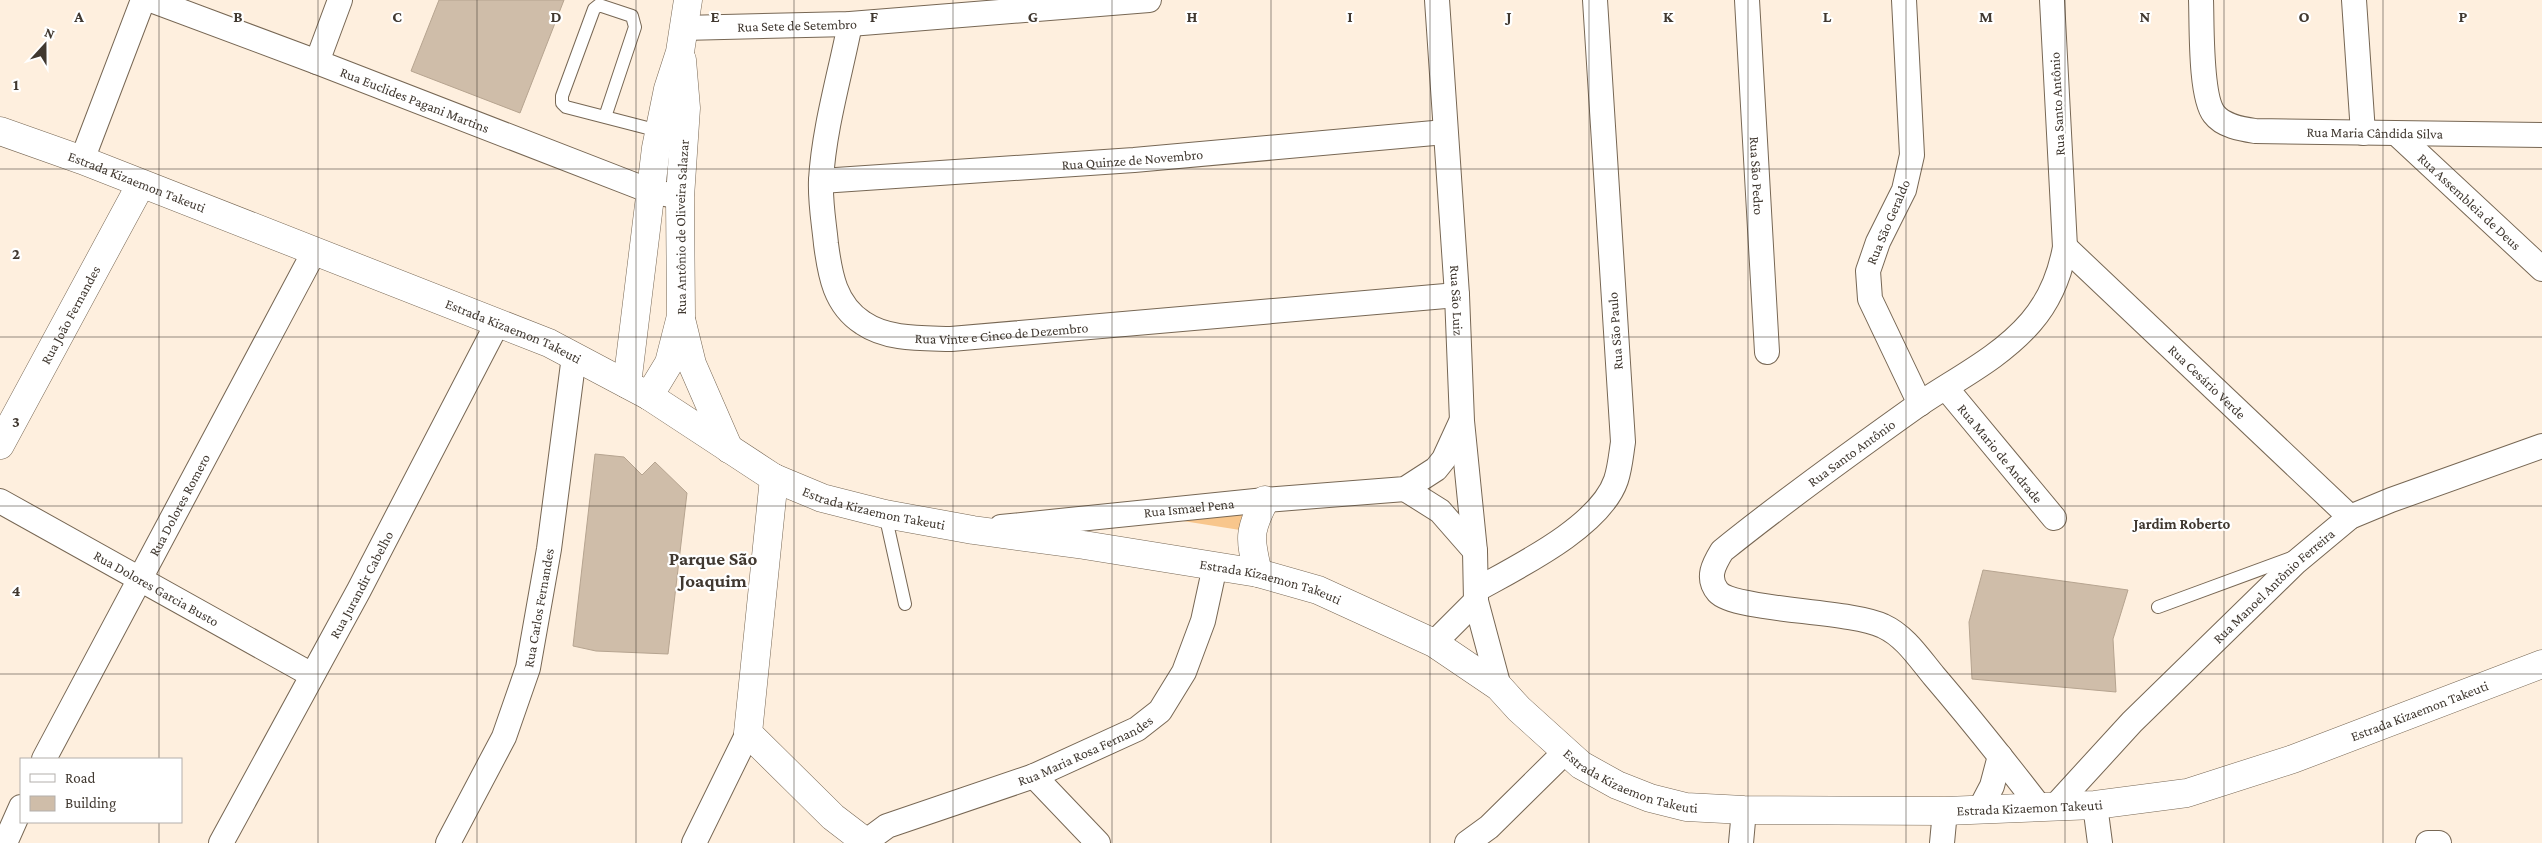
<svg xmlns="http://www.w3.org/2000/svg" width="2542" height="843" viewBox="0 0 2542 843" font-family="'Crimson Pro',serif">
	<style>
		.green { fill: #f8c68c }
		.building { fill: #cfbda9; stroke: #b6a490 }
		.lines { fill: none; stroke-linecap: round; stroke-linejoin: round }
		.lane-casing { stroke: #776754; stroke-width: 14 }
		.street-casing { stroke: #776754; stroke-width: 26 }
		.secondary-casing { stroke: #776754; stroke-width: 29 }
		.lane { stroke: #fff; stroke-width: 12 }
		.street { stroke: #fff; stroke-width: 24 }
		.secondary { stroke: #fff; stroke-width: 28 }
		.grid { fill: none; stroke: #403830; stroke-width: 1; stroke-opacity: 0.55 }
		.labels { text-anchor: middle; dominant-baseline: central; stroke-width: 4.5; stroke-linejoin: round; paint-order: stroke }
		.street-label { font-size: 14px; fill: #403830; stroke: #fff }
		.neighbourhood-label { font-size: 15px; font-weight: bold; fill: #403830; stroke: #fff }
		.district-label { font-size: 19px; font-weight: bold; fill: #403830; stroke: #fff }
		.grid-label { font-size: 16px; text-anchor: middle; font-weight: bold; fill: #403830; stroke: #fff; stroke-width: 4.5; stroke-linejoin: round; paint-order: stroke }
	</style>
	<rect width="100%" height="100%" fill="#feefde"/>
	<path class="green" d="M 1246,503 L 1240,530 L 1107,509 Z"/>
	<g class="building">
		<path d="M 439,0 L 564,0 L 520,113 L 411,71 Z"/>
		<path d="M 595,454 L 624,457 L 642,475 L 655,462 L 687,493 L 668,654 L 596,651 L 573,646 Z"/>
		<path d="M 1983,570 L 2128,590 L 2113,639 L 2116,692 L 1972,679 L 1969,622 Z"/>
	</g>
	<g class="lines">
		<defs>
			<g id="lane">
				<path d="M 605,117 L 635,27 L 632,16 L 599,5 L 594,9 L 562,96 L 562,103 L 566,107 L 659,131"/>
				<path d="M 885,514 L 905,604"/>
				<path d="M 2158,607 L 2294,557"/>
			</g>
			<g id="street">
				<path id="s1" d="M 151,0 L 317,62 L 650,191 L 680,197"/>
				<path id="s2" d="M 1437,0 L 1457,295 L 1462,421 L 1475,551 L 1476,601 L 1499,687"/>
				<path id="s3" d="M 1747,0 L 1767,352"/>
				<path d="M 1904,0 L 1912,155 L 1904,190 L 1878,242 L 1868,271 L 1870,299 L 1920,404"/>
				<path id="s4" d="M 2201,0 C 2202,25 2200,96 2214,114 C 2223,126 2241,129 2255,131 L 2542,135"/>
				<path d="M 2354,0 L 2363,133"/>
				<path id="s5" d="M 850,24 C 840,75 824,128 821,180 C 820,202 824,223 826,244 C 830,275 835,305 863,323 C 888,340 922,338 951,339 L 1457,295"/>
				<path id="s6" d="M 683,28 L 850,24 L 1149,0"/>
				<path d="M 317,62 L 340,0"/>
				<path id="s7" d="M 2397,134 L 2542,269"/>
				<path d="M 82,160 L 143,0"/>
				<path id="s8" d="M 821,181 L 1134,160 L 1445,132"/>
				<path id="s9" d="M 2065,247 L 2350,517"/>
				<path id="s10" d="M 1946,388 L 2054,518"/>
				<path d="M 1405,489 L 1440,511 L 1475,551"/>
				<path id="s11" d="M 0,501 L 312,675"/>
				<path id="s12" d="M 1001,527 L 1265,500 L 1405,489 L 1436,469 L 1444,459 L 1461,422"/>
				<path d="M 1476,590 C 1517,567 1600,527 1616,480 C 1620,468 1621,455 1623,442 L 1595,0"/>
				<path d="M 1434,643 L 1476,601"/>
				<path id="s13" d="M 44,759 L 314,252"/>
				<path d="M 1034,776 L 1098,843"/>
				<path id="s14" d="M 2056,805 L 2132,722 L 2296,562 L 2350,517 L 2391,500 L 2542,446"/>
				<path d="M 2095,805 L 2100,843"/>
				<path id="s15" d="M 2039,806 C 2005,762 1970,718 1934,676 C 1919,658 1905,636 1883,626 C 1850,610 1735,611 1718,592 C 1706,578 1714,564 1722,551 C 1785,500 1852,452 1918,405 C 1956,379 2000,358 2031,322 C 2050,300 2060,275 2065,247 L 2052,0"/>
				<path d="M 1980,809 L 1992,786 L 2000,756"/>
				<path d="M 5,843 L 21,807"/>
				<path id="s16" d="M 221,843 L 359,590 L 497,324"/>
				<path id="s17" d="M 448,843 L 504,737 L 528,668 L 549,549 L 574,356"/>
				<path d="M 694,843 L 748,733"/>
				<path id="s18" d="M 864,843 L 887,826 L 1034,776 L 1137,729 L 1160,711 L 1184,672 L 1203,621 L 1215,566"/>
				<path d="M 1467,843 L 1489,827 L 1565,752"/>
				<path d="M 1741,843 L 1744,810"/>
				<path d="M 1942,843 L 1945,811"/>
				<path d="M 2428,843 L 2439,843"/>
			</g>
			<g id="secondary">
				<path id="s19" d="M 0,131 L 82,160 L 549,343 L 649,396 L 774,478 L 822,498 L 885,514 L 973,530 L 1084,545 L 1258,573 L 1318,590 L 1434,643 L 1499,687 L 1519,709 L 1581,765 L 1617,785 L 1650,798 L 1686,807 L 1744,810 L 1945,811 L 2095,805 L 2187,793 L 2293,759 L 2542,664"/>
				<path d="M 682,323 L 692,364 L 729,449"/>
				<path d="M 627,384 L 656,148 L 668,89 L 680,52 L 688,0"/>
				<path id="s20" d="M 649,396 L 669,363 L 681,316 L 680,197 L 686,108 L 682,60"/>
				<path id="s21" d="M 0,445 L 141,184"/>
				<path d="M 774,478 L 748,733 L 833,817 L 867,843"/>
				<path d="M 1258,573 C 1250,539 1248,532 1265,500"/>
			</g>
		</defs>
		<use href="#lane" class="lane-casing"/>
		<use href="#street" class="street-casing"/>
		<use href="#secondary" class="secondary-casing"/>
		<use href="#lane" class="lane"/>
		<use href="#street" class="street"/>
		<use href="#secondary" class="secondary"/>
	</g>
	<path class="grid" d="M 159,0 L 159,759M 318,0 L 318,843M 477,0 L 477,843M 636,0 L 636,843M 794,0 L 794,843M 953,0 L 953,843M 1112,0 L 1112,843M 1271,0 L 1271,843M 1430,0 L 1430,843M 1589,0 L 1589,843M 1748,0 L 1748,843M 1906,0 L 1906,843M 2065,0 L 2065,843M 2224,0 L 2224,843M 2383,0 L 2383,843M 0,169 L 2542,169M 0,337 L 2542,337M 0,506 L 2542,506M 0,674 L 2542,674M 159,822 L 159,843"/>
	<g class="labels">
		<g class="street-label">
			<text stroke="none"><textPath href="#s6" startOffset="114">Rua Sete de Setembro</textPath></text>
			<text stroke="none"><textPath href="#s1" startOffset="282">Rua Euclides Pagani Martins</textPath></text>
			<text transform="translate(2057 104) rotate(-93)">Rua Santo Antônio</text>
			<text stroke="none"><textPath href="#s4" startOffset="281">Rua Maria Cândida Silva</textPath></text>
			<text stroke="none"><textPath href="#s8" startOffset="312">Rua Quinze de Novembro</textPath></text>
			<text stroke="none"><textPath href="#s3" startOffset="176">Rua São Pedro</textPath></text>
			<text stroke="none"><textPath href="#s19" startOffset="146">Estrada Kizaemon Takeuti</textPath></text>
			<text stroke="none"><textPath href="#s7" startOffset="99">Rua Assembleia de Deus</textPath></text>
			<text transform="translate(1888 222) rotate(-67)">Rua São Geraldo</text>
			<text stroke="none"><textPath href="#s20" startOffset="176">Rua Antônio de Oliveira Salazar</textPath></text>
			<text stroke="none"><textPath href="#s2" startOffset="301">Rua São Luiz</textPath></text>
			<text stroke="none"><textPath href="#s21" startOffset="148">Rua João Fernandes</textPath></text>
			<text transform="translate(1615 331) rotate(-94)">Rua São Paulo</text>
			<text stroke="none"><textPath href="#s19" startOffset="551">Estrada Kizaemon Takeuti</textPath></text>
			<text stroke="none"><textPath href="#s5" startOffset="455">Rua Vinte e Cinco de Dezembro</textPath></text>
			<text stroke="none"><textPath href="#s9" startOffset="196">Rua Cesário Verde</textPath></text>
			<text stroke="none"><textPath href="#s10" startOffset="85">Rua Mario de Andrade</textPath></text>
			<text stroke="none"><textPath href="#s15" startOffset="616">Rua Santo Antônio</textPath></text>
			<text stroke="none"><textPath href="#s13" startOffset="288">Rua Dolores Romero</textPath></text>
			<text stroke="none"><textPath href="#s19" startOffset="956">Estrada Kizaemon Takeuti</textPath></text>
			<text stroke="none"><textPath href="#s12" startOffset="189">Rua Ismael Pena</textPath></text>
			<text stroke="none"><textPath href="#s19" startOffset="1360">Estrada Kizaemon Takeuti</textPath></text>
			<text stroke="none"><textPath href="#s16" startOffset="294">Rua Jurandir Cabelho</textPath></text>
			<text stroke="none"><textPath href="#s14" startOffset="309">Rua Manoel Antônio Ferreira</textPath></text>
			<text stroke="none"><textPath href="#s11" startOffset="179">Rua Dolores Garcia Busto</textPath></text>
			<text stroke="none"><textPath href="#s17" startOffset="254">Rua Carlos Fernandes</textPath></text>
			<text stroke="none"><textPath href="#s19" startOffset="2590">Estrada Kizaemon Takeuti</textPath></text>
			<text stroke="none"><textPath href="#s18" startOffset="241">Rua Maria Rosa Fernandes</textPath></text>
			<text stroke="none"><textPath href="#s19" startOffset="1780">Estrada Kizaemon Takeuti</textPath></text>
			<text stroke="none"><textPath href="#s19" startOffset="2185">Estrada Kizaemon Takeuti</textPath></text>
		</g>
		<g class="neighbourhood-label">
			<text x="2182" y="524">Jardim Roberto</text>
		</g>
		<g class="district-label">
			<text x="713" y="558">Parque São<tspan x="713" dy="22">Joaquim</tspan></text>
		</g>
	</g>
	<g class="grid-label">
		<text x="79" y="22">A</text>
		<text x="238" y="22">B</text>
		<text x="397" y="22">C</text>
		<text x="556" y="22">D</text>
		<text x="715" y="22">E</text>
		<text x="874" y="22">F</text>
		<text x="1033" y="22">G</text>
		<text x="1192" y="22">H</text>
		<text x="1350" y="22">I</text>
		<text x="1509" y="22">J</text>
		<text x="1668" y="22">K</text>
		<text x="1827" y="22">L</text>
		<text x="1986" y="22">M</text>
		<text x="2145" y="22">N</text>
		<text x="2304" y="22">O</text>
		<text x="2463" y="22">P</text>
		<text x="16" y="90">1</text>
		<text x="16" y="259">2</text>
		<text x="16" y="427">3</text>
		<text x="16" y="596">4</text>
	</g>
	<rect x="20" y="758" width="162" height="65" fill="#ffffff" stroke="#b3afac"/>
	<rect x="30" y="774" width="25" height="8" fill="#ffffff" stroke="#b3afac"/>
	<text x="65" y="783" font-size="15" fill="#403830">Road</text>
	<rect x="30" y="796" width="25" height="15" fill="#cfbda9" stroke="#b3afac"/>
	<text x="65" y="808" font-size="15" fill="#403830">Building</text>
	<g transform="translate(45 45) rotate(21)" stroke="#ffffff" stroke-width="4" paint-order="stroke">
	<path d="M0-4L9 19L0 12L-9 19Z" fill="#403830"/>
	<text y="-8" font-size="14" font-weight="bold" text-anchor="middle" fill="#403830">N</text>
	</g>
</svg>
